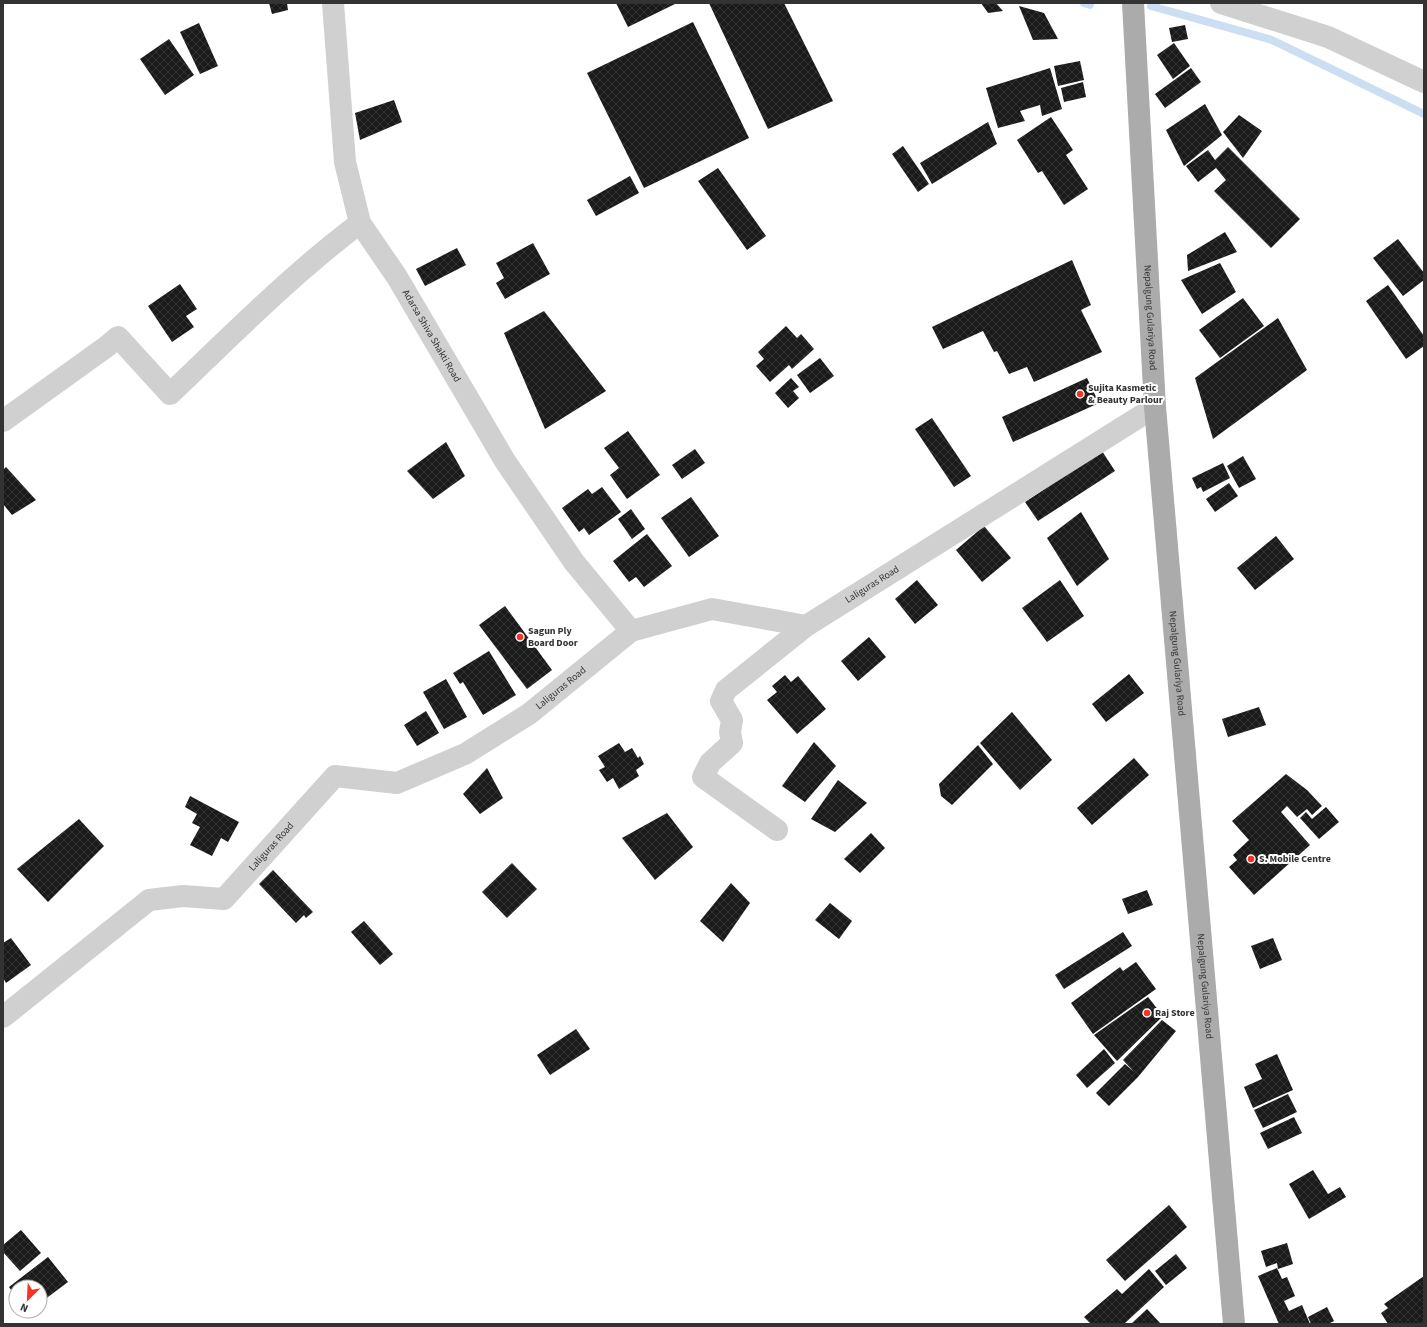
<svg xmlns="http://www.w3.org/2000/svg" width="1427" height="1327" viewBox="0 0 1427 1327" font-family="'Source Sans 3',sans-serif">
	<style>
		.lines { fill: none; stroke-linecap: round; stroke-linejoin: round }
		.stream { stroke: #ccdef1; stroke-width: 8 }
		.building { fill: url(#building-cross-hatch) }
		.street { stroke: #d0d0d0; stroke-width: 22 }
		.primary { stroke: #ababab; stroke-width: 22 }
		.poi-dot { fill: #f63229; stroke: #fff; stroke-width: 1.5 }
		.labels { text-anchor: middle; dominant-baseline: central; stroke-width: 4; stroke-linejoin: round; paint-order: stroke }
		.street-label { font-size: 10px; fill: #333; stroke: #fff }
		.poi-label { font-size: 10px; font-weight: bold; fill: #333; stroke: #fff; text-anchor: start }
	</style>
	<defs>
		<pattern id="building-cross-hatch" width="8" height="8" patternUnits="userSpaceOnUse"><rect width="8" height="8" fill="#1a1a1a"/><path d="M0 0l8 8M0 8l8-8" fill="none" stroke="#333"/></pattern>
	</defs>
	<rect width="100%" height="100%" fill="#fff"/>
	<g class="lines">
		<g class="stream">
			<path d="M 1084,3 L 1090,5"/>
			<path d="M 1151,6 L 1272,40 L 1424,114"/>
		</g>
	</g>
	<g class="building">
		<path d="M 269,3 L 287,3 L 288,10 L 272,14 Z"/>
		<path d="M 616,3 L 677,3 L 628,27 Z"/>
		<path d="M 709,3 L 784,3 L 833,101 L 768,129 Z"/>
		<path d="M 981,3 L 996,3 L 1003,11 L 988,13 Z"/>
		<path d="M 1019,6 L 1044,13 L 1058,39 L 1033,40 Z"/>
		<path d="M 693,22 L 749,138 L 644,188 L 587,73 Z"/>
		<path d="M 199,23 L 218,66 L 200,74 L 180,32 Z"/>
		<path d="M 1185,25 L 1188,39 L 1172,42 L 1169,28 Z"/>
		<path d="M 169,39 L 194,75 L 165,95 L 140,59 Z"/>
		<path d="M 1174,43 L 1190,66 L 1173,79 L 1157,55 Z"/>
		<path d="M 1080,61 L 1084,80 L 1058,86 L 1054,66 Z"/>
		<path d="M 1050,68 L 1062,109 L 1042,116 L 1040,105 L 1020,111 L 1025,121 L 998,128 L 986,88 Z"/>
		<path d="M 1191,68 L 1201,82 L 1165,108 L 1155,94 Z"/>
		<path d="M 1083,82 L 1086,97 L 1064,102 L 1061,88 Z"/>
		<path d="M 394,100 L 402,122 L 360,140 L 355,113 Z"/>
		<path d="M 1205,104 L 1222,135 L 1184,166 L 1166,130 Z"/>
		<path d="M 1239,115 L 1262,131 L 1243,158 L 1223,132 Z"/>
		<path d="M 1051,117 L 1073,150 L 1066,155 L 1088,189 L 1064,205 L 1042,171 L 1038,173 L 1017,140 Z"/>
		<path d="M 988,122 L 997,144 L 932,184 L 920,163 Z"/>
		<path d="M 903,146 L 929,184 L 918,192 L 892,154 Z"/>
		<path d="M 1228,147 L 1300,219 L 1271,248 L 1214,191 L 1226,180 L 1216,168 L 1198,182 L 1186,166 L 1208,150 L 1215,160 Z"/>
		<path d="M 718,168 L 766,236 L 747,250 L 698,181 Z"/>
		<path d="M 630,176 L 639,193 L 596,216 L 587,200 Z"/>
		<path d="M 1225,232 L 1237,252 L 1188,271 L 1187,255 Z"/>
		<path d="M 1398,239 L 1424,273 L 1424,280 L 1403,296 L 1373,258 Z"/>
		<path d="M 533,243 L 550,274 L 505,299 L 496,283 L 504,278 L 496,263 Z"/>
		<path d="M 457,248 L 466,265 L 425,286 L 416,269 Z"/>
		<path d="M 1072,260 L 1091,305 L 1081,310 L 1102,352 L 1034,382 L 1027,367 L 1009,374 L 997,351 L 994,352 L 983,331 L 943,349 L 932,327 Z"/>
		<path d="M 1220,263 L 1236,292 L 1202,314 L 1181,280 Z"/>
		<path d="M 180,284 L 197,309 L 186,316 L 194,327 L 172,342 L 148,306 Z"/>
		<path d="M 1388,285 L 1424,336 L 1424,346 L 1406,359 L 1366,301 Z"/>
		<path d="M 1243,298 L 1264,326 L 1220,358 L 1199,330 Z"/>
		<path d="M 544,311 L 606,391 L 545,429 L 504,333 Z"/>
		<path d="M 1278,318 L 1307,370 L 1213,439 L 1195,378 Z"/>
		<path d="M 786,326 L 797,338 L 801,334 L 814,349 L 792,369 L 789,365 L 770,382 L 756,366 L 764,359 L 758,352 Z"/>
		<path d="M 820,358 L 834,376 L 810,393 L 797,375 Z"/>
		<path d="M 791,378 L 799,387 L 793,391 L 799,398 L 788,408 L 775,393 Z"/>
		<path d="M 1087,378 L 1099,403 L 1013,442 L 1002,417 Z"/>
		<path d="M 932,418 L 971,476 L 954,487 L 915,429 Z"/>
		<path d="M 628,431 L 660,475 L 627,499 L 610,475 L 619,468 L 604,448 Z"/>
		<path d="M 446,442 L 465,476 L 433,499 L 407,471 Z"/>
		<path d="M 695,449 L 705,463 L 682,479 L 672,465 Z"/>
		<path d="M 1102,451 L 1115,471 L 1038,521 L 1025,502 Z"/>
		<path d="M 1243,456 L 1256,479 L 1239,488 L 1227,466 Z"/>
		<path d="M 1223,463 L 1230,478 L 1203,492 L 1201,487 L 1197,489 L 1192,478 Z"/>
		<path d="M 6,467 L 36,500 L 12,515 L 3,504 L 3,470 Z"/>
		<path d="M 1229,483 L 1238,496 L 1215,512 L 1206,499 Z"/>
		<path d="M 602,487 L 621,512 L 589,535 L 584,528 L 579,532 L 562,508 L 588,489 L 592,494 Z"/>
		<path d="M 691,497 L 719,536 L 689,557 L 661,518 Z"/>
		<path d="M 631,509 L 645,529 L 632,539 L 618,519 Z"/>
		<path d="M 1081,512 L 1109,559 L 1077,586 L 1047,538 Z"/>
		<path d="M 984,526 L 1011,558 L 982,582 L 956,550 Z"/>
		<path d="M 647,534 L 672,566 L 644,587 L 636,577 L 629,582 L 613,561 Z"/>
		<path d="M 1276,536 L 1294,559 L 1255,590 L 1237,568 Z"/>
		<path d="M 917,580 L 938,605 L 915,624 L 895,599 Z"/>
		<path d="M 1060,580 L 1084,616 L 1047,642 L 1022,608 Z"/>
		<path d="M 505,606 L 552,670 L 527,689 L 479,625 Z"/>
		<path d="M 869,637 L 886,657 L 858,681 L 841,661 Z"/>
		<path d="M 489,651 L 516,695 L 483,715 L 463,682 L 460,684 L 453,673 Z"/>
		<path d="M 1129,674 L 1144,693 L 1106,722 L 1092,704 Z"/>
		<path d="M 785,675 L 791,682 L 798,676 L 826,709 L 797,734 L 767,700 L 777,692 L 772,686 Z"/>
		<path d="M 446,679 L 467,717 L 444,729 L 423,692 Z"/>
		<path d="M 1259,707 L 1266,725 L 1228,737 L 1222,719 Z"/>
		<path d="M 426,711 L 439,733 L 417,746 L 404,725 Z"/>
		<path d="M 1012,712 L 1052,760 L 1020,790 L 980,743 Z"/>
		<path d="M 814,742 L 836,766 L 805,802 L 782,786 Z"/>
		<path d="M 619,743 L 625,752 L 632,748 L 638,758 L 640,756 L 644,764 L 636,770 L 639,776 L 619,789 L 613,778 L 607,782 L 599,770 L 605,767 L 598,756 Z"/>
		<path d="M 978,745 L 993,764 L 952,805 L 941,796 L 939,784 Z"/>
		<path d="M 1134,758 L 1149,775 L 1092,825 L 1077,808 Z"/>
		<path d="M 487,768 L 503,798 L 480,814 L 463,794 Z"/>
		<path d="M 1286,774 L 1307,790 L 1322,806 L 1312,815 L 1307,809 L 1297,817 L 1287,806 L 1281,812 L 1310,845 L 1254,895 L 1229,867 L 1237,860 L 1233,855 L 1249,840 L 1232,821 Z"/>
		<path d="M 838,780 L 867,803 L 835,832 L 811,819 Z"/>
		<path d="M 190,796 L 239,822 L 228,842 L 221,838 L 212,856 L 190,845 L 200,827 L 192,823 L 197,814 L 185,807 Z"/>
		<path d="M 1326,807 L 1339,822 L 1319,839 L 1300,818 L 1306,812 L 1312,819 Z"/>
		<path d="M 667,813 L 693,847 L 655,880 L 622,838 Z"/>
		<path d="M 79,819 L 104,846 L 48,902 L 17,869 Z"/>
		<path d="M 871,833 L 885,848 L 860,873 L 844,859 Z"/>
		<path d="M 512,863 L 537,889 L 507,918 L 482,892 Z"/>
		<path d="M 273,870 L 313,912 L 306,918 L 304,915 L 296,923 L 259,884 Z"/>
		<path d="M 731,883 L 750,903 L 723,942 L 700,921 Z"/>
		<path d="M 1147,890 L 1153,905 L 1128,914 L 1122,899 Z"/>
		<path d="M 830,903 L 852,921 L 839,939 L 815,920 Z"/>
		<path d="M 364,921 L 393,954 L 380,965 L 351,932 Z"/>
		<path d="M 1123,932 L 1132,946 L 1064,989 L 1055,975 Z"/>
		<path d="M 11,938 L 31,965 L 6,983 L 3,978 L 3,943 Z"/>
		<path d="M 1273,938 L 1282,960 L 1260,969 L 1251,946 Z"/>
		<path d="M 1136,962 L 1156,989 L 1093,1034 L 1071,1003 L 1120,967 L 1123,971 Z"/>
		<path d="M 1148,997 L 1163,1016 L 1117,1061 L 1094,1035 Z"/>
		<path d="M 1162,1020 L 1176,1031 L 1138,1077 L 1109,1106 L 1096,1093 L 1125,1064 L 1134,1072 L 1123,1060 Z"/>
		<path d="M 576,1029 L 590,1049 L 550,1075 L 537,1055 Z"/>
		<path d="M 1104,1049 L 1115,1063 L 1087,1088 L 1076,1075 Z"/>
		<path d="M 1277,1054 L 1293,1090 L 1253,1108 L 1244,1087 L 1262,1079 L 1255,1064 Z"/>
		<path d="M 1288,1094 L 1297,1112 L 1263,1128 L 1254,1110 Z"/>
		<path d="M 1294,1117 L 1302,1133 L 1268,1149 L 1260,1133 Z"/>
		<path d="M 1313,1170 L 1328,1194 L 1340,1187 L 1346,1197 L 1309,1219 L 1289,1184 Z"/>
		<path d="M 1169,1205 L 1187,1227 L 1125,1281 L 1106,1260 Z"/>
		<path d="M 21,1230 L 41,1253 L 20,1271 L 3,1252 L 3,1245 Z"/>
		<path d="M 1287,1243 L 1293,1264 L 1278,1269 L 1277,1263 L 1266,1267 L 1261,1251 Z"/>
		<path d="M 1176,1254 L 1187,1268 L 1166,1285 L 1155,1271 Z"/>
		<path d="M 48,1257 L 68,1282 L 40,1303 L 40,1287 L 16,1287 L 16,1297 L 9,1287 Z"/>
		<path d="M 1277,1268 L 1282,1279 L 1287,1277 L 1295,1296 L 1284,1301 L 1289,1311 L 1302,1305 L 1310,1324 L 1279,1324 L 1258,1276 Z"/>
		<path d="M 1149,1269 L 1164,1287 L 1124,1324 L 1091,1324 L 1084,1317 L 1117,1289 L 1122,1294 Z"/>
		<path d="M 1424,1276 L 1424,1324 L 1388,1324 L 1381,1313 L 1388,1308 L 1384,1304 Z"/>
		<path d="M 1327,1307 L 1334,1321 L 1328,1324 L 1311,1324 L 1308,1317 Z"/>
		<path d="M 1147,1309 L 1161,1324 L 1131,1324 Z"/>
	</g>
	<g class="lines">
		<g class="street">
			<path id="s1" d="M 333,3 L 345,162 L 360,223 L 397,277 L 505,461 L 574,562 L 631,631"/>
			<path d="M 1221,3 L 1328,37 L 1424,82"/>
			<path d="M 3,421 L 106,347 L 118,337 L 170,394 C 232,335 292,274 360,223"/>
			<path d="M 777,830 L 703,777 L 710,763 L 732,743 L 730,732 L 732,720 L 721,701 L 726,690 L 806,626"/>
			<path id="s2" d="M 3,1017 L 149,900 L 183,896 L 224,899 L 335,776 L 397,783 L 465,754 L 529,714 L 631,631 L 712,609 L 806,626 L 1155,407"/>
		</g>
		<path class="primary" id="s3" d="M 1133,3 L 1155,407 L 1234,1324"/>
	</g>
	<g class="poi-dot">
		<circle cx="1080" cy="394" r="4"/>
		<circle cx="520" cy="637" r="4"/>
		<circle cx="1251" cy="859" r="4"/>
		<circle cx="1147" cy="1013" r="4"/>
	</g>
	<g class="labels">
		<g class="street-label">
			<text stroke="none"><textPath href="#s3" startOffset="315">Nepalgung Gulariya Road</textPath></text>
			<text stroke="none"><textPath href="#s1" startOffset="356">Adarsa Shiva Shakti Road</textPath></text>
			<text stroke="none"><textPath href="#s2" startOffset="1029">Laliguras Road</textPath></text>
			<text stroke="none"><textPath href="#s3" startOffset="662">Nepalgung Gulariya Road</textPath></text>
			<text stroke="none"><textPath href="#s2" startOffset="681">Laliguras Road</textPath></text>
			<text stroke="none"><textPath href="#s2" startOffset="333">Laliguras Road</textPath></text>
			<text stroke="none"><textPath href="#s3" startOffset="986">Nepalgung Gulariya Road</textPath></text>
		</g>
		<g class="poi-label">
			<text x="1088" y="388">Sujita Kasmetic<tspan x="1088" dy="12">&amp; Beauty Parlour</tspan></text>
			<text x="528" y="631">Sagun Ply<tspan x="528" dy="12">Board Door</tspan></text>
			<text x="1259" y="859">S. Mobile Centre</text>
			<text x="1155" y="1013">Raj Store</text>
		</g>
	</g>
	<rect width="1427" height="1327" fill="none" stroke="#333333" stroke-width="8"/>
	<g transform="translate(28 1299) rotate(204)"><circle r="19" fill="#ffffff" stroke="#adadad"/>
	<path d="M0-3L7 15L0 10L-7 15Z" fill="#f63229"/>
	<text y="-6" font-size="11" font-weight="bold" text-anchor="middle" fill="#333333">N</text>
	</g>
</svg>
